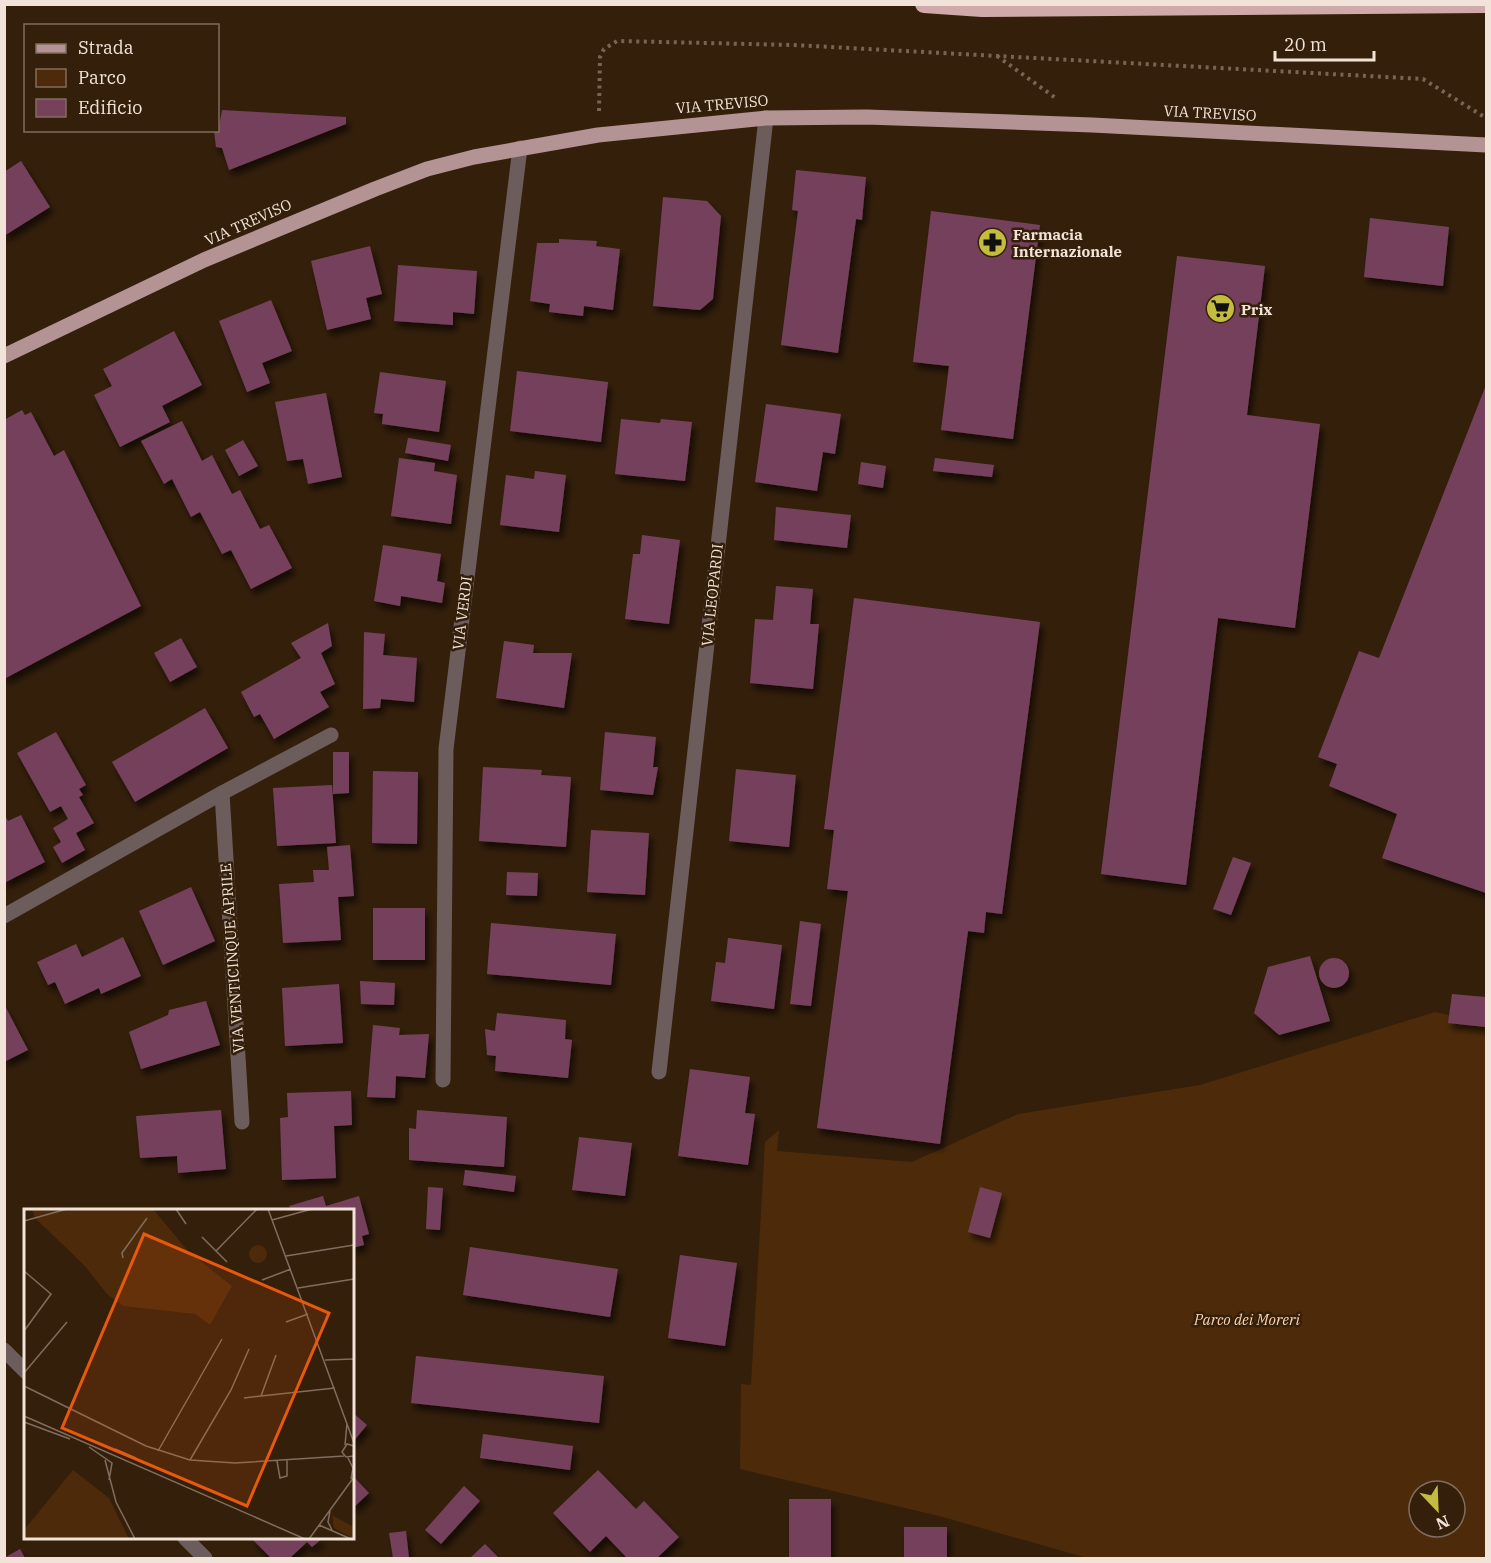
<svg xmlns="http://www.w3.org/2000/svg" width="1491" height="1563" viewBox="0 0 1491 1563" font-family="'IBM Plex Serif',serif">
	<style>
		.green { fill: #4d2b0a; fill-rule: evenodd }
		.building { fill: #75415b; filter: url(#shadow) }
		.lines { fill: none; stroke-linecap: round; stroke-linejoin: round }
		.path { stroke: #776453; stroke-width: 4; stroke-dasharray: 3 4.5; stroke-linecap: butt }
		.minor { stroke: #6c5c5c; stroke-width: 15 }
		.major { stroke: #b39394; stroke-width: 15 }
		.highway { stroke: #d0a9aa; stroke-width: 18 }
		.labels { text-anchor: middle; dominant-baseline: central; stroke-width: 5; stroke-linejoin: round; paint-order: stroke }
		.street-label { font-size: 15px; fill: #f2e3d8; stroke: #341f0b }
		.poi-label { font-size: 15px; font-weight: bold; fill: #f2e3d8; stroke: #341f0b; text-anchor: start }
		.park-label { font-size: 15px; font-style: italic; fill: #fbd1af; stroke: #341f0b }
		.inset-road { fill: none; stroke: #806d5d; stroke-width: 1.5 }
		.view { fill: #e8590c; fill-opacity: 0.15; stroke: #e8590c; stroke-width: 3 }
		.inset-edge { fill: none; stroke: #f2e3d8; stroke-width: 3 }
	</style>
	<defs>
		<filter id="shadow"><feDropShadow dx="3.5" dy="6" stdDeviation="3" flood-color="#0009"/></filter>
	</defs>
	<rect width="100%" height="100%" fill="#341f0b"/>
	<path class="green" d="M 1435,1012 L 1486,1023 L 1486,1558 L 1087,1558 L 939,1516 L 740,1469 L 741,1384 L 751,1385 L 765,1142 L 779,1130 L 777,1151 L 912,1162 L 1018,1114 L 1200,1085 ZM 1419,1491 L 1455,1491 L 1455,1527 L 1419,1527 Z"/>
	<g class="building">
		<path d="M 222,110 L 346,117 L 346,124 L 229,170 L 222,148 L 216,147 L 214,131 L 218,132 Z"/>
		<path d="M 21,161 L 50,207 L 4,236 L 4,172 Z"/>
		<path d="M 796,170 L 866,177 L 862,220 L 856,219 L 838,353 L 781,345 L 798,211 L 792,210 Z"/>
		<path d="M 663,197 L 707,201 L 721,216 L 713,299 L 700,310 L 653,306 Z"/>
		<path d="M 931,211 L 1040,225 L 1013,439 L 941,430 L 949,366 L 913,362 Z"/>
		<path d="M 1370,218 L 1449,227 L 1443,286 L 1364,277 Z"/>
		<path d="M 559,239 L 597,241 L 596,246 L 620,249 L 613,310 L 584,306 L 583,316 L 549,312 L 550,304 L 530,301 L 537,243 L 559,243 Z"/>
		<path d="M 370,246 L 382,294 L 366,298 L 371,319 L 327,330 L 311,261 Z"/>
		<path d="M 1177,256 L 1265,266 L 1247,415 L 1320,424 L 1295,628 L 1218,618 L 1186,885 L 1101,874 Z"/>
		<path d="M 398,265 L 477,271 L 474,314 L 453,312 L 453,325 L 394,321 Z"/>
		<path d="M 271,300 L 292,351 L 262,363 L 270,383 L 247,392 L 219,321 Z"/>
		<path d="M 174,331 L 202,385 L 162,406 L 170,422 L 120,447 L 94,395 L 112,386 L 103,369 Z"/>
		<path d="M 517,371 L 608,382 L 601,442 L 510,431 Z"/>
		<path d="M 380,372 L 446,381 L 439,432 L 382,424 L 383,414 L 374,413 Z"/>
		<path d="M 1486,385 L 1486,893 L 1382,858 L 1397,814 L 1329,786 L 1337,764 L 1318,757 L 1359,651 L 1379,658 Z"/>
		<path d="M 326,393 L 342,477 L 308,484 L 303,459 L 287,461 L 275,402 Z"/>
		<path d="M 766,404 L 841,414 L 835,454 L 823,452 L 817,491 L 755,482 Z"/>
		<path d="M 22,410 L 25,415 L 31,412 L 54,456 L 64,450 L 141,606 L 4,679 L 4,420 Z"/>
		<path d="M 621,419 L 660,423 L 661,419 L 692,422 L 685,481 L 615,474 Z"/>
		<path d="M 182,421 L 202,461 L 212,455 L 232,494 L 240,490 L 260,529 L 269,525 L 292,568 L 251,589 L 231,550 L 222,554 L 200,512 L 191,517 L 172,479 L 164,484 L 141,441 Z"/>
		<path d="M 408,438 L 451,445 L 448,461 L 405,453 Z"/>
		<path d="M 243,440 L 258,466 L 239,476 L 225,450 Z"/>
		<path d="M 399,458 L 435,463 L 434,471 L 457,475 L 451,524 L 391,516 Z"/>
		<path d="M 935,458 L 994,465 L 992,477 L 933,471 Z"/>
		<path d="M 861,462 L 886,466 L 883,488 L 858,484 Z"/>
		<path d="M 535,471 L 566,475 L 559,532 L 500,525 L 506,475 L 534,479 Z"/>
		<path d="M 776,507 L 851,515 L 847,548 L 774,540 Z"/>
		<path d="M 642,535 L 680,540 L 669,624 L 625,619 L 633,554 L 640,554 Z"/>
		<path d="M 383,545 L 441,554 L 437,581 L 445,583 L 442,603 L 401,596 L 400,606 L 374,601 Z"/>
		<path d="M 776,586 L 813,589 L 810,624 L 819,624 L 813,689 L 750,683 L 755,619 L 773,620 Z"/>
		<path d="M 854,598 L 1040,622 L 1002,914 L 986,912 L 984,933 L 968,931 L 940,1144 L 817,1128 L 848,891 L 827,889 L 834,830 L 824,829 Z"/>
		<path d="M 328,623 L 332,646 L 321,653 L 335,684 L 320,692 L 329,707 L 274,739 L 260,714 L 254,717 L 241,692 L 301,658 L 291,643 Z"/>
		<path d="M 364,632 L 385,634 L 383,655 L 417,658 L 414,702 L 381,699 L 380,708 L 363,709 Z"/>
		<path d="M 181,638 L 197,667 L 170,682 L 154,653 Z"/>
		<path d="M 504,641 L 534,645 L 533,653 L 572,653 L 564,708 L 496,698 Z"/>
		<path d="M 205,708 L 228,748 L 135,802 L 112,762 Z"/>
		<path d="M 56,732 L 86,785 L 79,789 L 83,795 L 79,797 L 94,823 L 76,833 L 85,850 L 62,863 L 53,847 L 61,842 L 53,828 L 68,819 L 61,806 L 50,812 L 17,753 Z"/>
		<path d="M 605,732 L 656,737 L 653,767 L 658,767 L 653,795 L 600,790 Z"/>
		<path d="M 333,752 L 349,752 L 349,793 L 333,794 Z"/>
		<path d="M 483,767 L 542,770 L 541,775 L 571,777 L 566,847 L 479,841 Z"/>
		<path d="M 736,769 L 796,775 L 789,847 L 729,841 Z"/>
		<path d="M 373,771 L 418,772 L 417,844 L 372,843 Z"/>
		<path d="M 332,785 L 336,843 L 277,846 L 273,788 Z"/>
		<path d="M 4,814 L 8,821 L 21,815 L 45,862 L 4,883 Z"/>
		<path d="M 591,830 L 649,833 L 645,895 L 587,892 Z"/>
		<path d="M 350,845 L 354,896 L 338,897 L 341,940 L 283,943 L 279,884 L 314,882 L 313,870 L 329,870 L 327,847 Z"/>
		<path d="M 1233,857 L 1251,863 L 1231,915 L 1213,909 Z"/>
		<path d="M 507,872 L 538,873 L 537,896 L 506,895 Z"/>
		<path d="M 191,887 L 215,941 L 163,965 L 139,911 Z"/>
		<rect x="373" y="908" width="52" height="52"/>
		<path d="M 800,921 L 821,924 L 811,1006 L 790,1004 Z"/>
		<path d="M 491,923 L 616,934 L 611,985 L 487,974 Z"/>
		<path d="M 123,937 L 141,976 L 101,994 L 99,988 L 65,1004 L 55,982 L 48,985 L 37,962 L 76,944 L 82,957 Z"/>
		<path d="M 728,938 L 782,945 L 774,1009 L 711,1001 L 716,962 L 725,963 Z"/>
		<path d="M 1310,956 L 1330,1021 L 1279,1035 L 1254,1013 L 1268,967 Z"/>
		<circle cx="1334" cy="973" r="15"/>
		<path d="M 360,981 L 395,983 L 394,1005 L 361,1004 Z"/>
		<path d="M 339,984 L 343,1043 L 285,1046 L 282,988 Z"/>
		<path d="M 1452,994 L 1486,997 L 1486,1027 L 1448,1023 Z"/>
		<path d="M 206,1001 L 220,1045 L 141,1069 L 129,1032 L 168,1015 L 169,1010 Z"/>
		<path d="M 4,1004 L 28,1050 L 4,1062 Z"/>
		<path d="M 497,1013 L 566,1020 L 565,1039 L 572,1040 L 568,1078 L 495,1071 L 496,1056 L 487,1055 L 485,1029 L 495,1031 Z"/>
		<path d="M 373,1025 L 400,1028 L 399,1035 L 429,1034 L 425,1078 L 396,1076 L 395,1098 L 367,1097 Z"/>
		<path d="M 690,1069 L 750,1077 L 745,1113 L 755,1114 L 748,1165 L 678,1156 Z"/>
		<path d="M 351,1091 L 352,1125 L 334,1126 L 336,1178 L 282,1180 L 280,1118 L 288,1117 L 287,1093 Z"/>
		<path d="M 221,1110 L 226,1169 L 178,1173 L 177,1156 L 140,1158 L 136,1116 Z"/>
		<path d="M 417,1110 L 507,1117 L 504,1167 L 409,1160 L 409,1128 L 416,1129 Z"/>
		<path d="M 579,1137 L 632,1143 L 625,1196 L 572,1190 Z"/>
		<path d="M 465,1170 L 516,1176 L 514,1192 L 463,1185 Z"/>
		<path d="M 428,1187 L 443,1188 L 440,1230 L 426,1229 Z"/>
		<path d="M 980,1187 L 1002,1193 L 990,1238 L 968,1232 Z"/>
		<path d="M 323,1196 L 326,1206 L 359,1196 L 369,1234 L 362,1236 L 364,1245 L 352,1248 L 352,1210 L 291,1210 L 289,1206 Z"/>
		<path d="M 470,1247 L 618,1269 L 610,1317 L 463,1295 Z"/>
		<path d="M 680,1255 L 737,1263 L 725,1346 L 668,1338 Z"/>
		<path d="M 416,1356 L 604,1376 L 599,1423 L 411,1403 Z"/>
		<path d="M 352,1412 L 367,1425 L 352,1443 Z"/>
		<path d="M 483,1434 L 573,1446 L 570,1470 L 480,1458 Z"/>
		<path d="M 598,1470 L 636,1509 L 644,1501 L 679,1537 L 657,1558 L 627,1558 L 606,1536 L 590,1552 L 553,1513 Z"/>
		<path d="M 352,1475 L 369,1493 L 352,1509 Z"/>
		<path d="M 464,1486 L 480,1501 L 441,1544 L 425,1530 Z"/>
		<rect x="789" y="1499" width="42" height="59"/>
		<rect x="904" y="1527" width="43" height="31"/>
		<path d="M 406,1531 L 409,1558 L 393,1558 L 389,1533 Z"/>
		<path d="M 251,1538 L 323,1538 L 312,1547 L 307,1542 L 290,1558 L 271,1558 Z"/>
		<path d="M 485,1544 L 499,1558 L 470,1558 Z"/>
		<path d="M 20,1549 L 25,1558 L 4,1558 Z"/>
	</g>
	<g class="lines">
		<g class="path">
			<path d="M 997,56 L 1057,99"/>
			<path d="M 599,111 L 600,57 L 604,49 L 617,41 L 794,45 L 1423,79 L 1486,118"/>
		</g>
		<g class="minor">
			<path d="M 4,916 L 222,793"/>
			<path d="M 659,1072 L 766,118"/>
			<path d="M 443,1080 L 446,749 L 520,148"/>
			<path d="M 242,1122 L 222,793 L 331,735"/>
			<path d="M 4,1350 L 26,1372"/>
			<path d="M 185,1538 L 205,1558"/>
		</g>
		<path class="major" d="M 4,356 L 204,260 L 375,189 L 427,169 L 474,157 L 598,135 L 766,118 L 867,117 L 1092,125 L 1486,145"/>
		<path class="highway" d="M 924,4 L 982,8 L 1485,4"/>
	</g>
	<defs>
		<symbol id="pharmacy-disc" viewBox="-11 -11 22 22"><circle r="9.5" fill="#c4bc3e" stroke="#341f0b"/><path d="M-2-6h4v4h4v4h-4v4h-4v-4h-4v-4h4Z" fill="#111"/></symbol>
		<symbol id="supermarket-disc" viewBox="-11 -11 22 22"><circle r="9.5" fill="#c4bc3e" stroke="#341f0b"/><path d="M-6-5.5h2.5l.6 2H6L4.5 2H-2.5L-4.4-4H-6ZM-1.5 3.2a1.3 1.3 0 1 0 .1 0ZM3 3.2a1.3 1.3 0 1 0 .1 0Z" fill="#111"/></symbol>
	</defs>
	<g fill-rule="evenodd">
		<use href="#pharmacy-disc" x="976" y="226" width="33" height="33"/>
		<use href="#supermarket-disc" x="1204" y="292" width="33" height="33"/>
	</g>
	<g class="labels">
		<g class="street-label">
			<text transform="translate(722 104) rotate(-5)">VIA TREVISO</text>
			<text transform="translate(1210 113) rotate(3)">VIA TREVISO</text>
			<text transform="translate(248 222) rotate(-24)">VIA TREVISO</text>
			<text transform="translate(712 595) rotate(-84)">VIA LEOPARDI</text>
			<text transform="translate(462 613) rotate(-83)">VIA VERDI</text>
			<text transform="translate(232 958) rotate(-94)">VIA VENTICINQUE APRILE</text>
		</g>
		<g class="poi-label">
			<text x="1013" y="234">Farmacia<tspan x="1013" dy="17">Internazionale</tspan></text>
			<text x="1241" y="309">Prix</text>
		</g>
		<g class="park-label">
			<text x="1247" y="1319">Parco dei Moreri</text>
		</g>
	</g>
	<g transform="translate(24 1209)">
		<rect width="330" height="330" fill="#341f0b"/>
		<path d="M 8,0 L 129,0 L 164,42 L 208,77 L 186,116 L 171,105 L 99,97 L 83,85 L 60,56 L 11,9 ZM225 45a9 9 0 1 1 18 0a9 9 0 1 1-18 0ZM 49,261 L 85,289 L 105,330 L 0,330 L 0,321 ZM 308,306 L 330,318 L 330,330 L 310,319 Z" fill="#4d2b0a"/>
		<path class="inset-road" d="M 152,0 L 162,15M 244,0 L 330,234M 248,11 L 288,0M 0,12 L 43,0M 178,28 L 203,53M 192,42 L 233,0M 262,47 L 330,36M 99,49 L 98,44 L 123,9M 0,62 L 27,85 L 0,122M 238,71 L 267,60M 274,79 L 330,70M 262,113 L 284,105M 301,151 L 330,150M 0,164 L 43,113M 0,177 L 122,237 L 166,251 L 211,254 L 320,247M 237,187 L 311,179M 220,189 L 237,187 L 252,146M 0,207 L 281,330M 0,213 L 46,230M 321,236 L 323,214M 330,237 L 323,235 L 318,243 L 322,248 L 330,247M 65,238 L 88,254 L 85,271M 91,240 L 112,249M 134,242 L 198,130M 324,249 L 329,259 L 327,270M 81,251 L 92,293 L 111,330M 166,251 L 207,181 L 225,140M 253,252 L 256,269 L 263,267 L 263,251M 306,302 L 304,313 L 308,321M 295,316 L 327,330M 285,330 L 330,268"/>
		<path class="view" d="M 120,25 L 305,104 L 223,297 L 38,219 Z"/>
		<rect width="330" height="330" class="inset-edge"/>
	</g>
	<rect width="1491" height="1563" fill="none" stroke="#f2e3d8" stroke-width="12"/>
	<rect x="24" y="24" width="195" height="108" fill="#341f0b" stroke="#806d5d" stroke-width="1.5"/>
	<rect x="36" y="44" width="30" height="9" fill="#b39394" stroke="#806d5d" stroke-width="1.5"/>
	<text x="78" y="54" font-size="18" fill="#f2e3d8">Strada</text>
	<rect x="36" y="69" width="30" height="18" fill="#4d2b0a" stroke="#806d5d" stroke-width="1.5"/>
	<text x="78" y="84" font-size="18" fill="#f2e3d8">Parco</text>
	<rect x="36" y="99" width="30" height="18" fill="#75415b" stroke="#806d5d" stroke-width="1.5"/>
	<text x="78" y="114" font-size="18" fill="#f2e3d8">Edificio</text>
	<g transform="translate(1437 1509) rotate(157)"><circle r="28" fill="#341f0b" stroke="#806d5d" stroke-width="1.5"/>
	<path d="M0-4.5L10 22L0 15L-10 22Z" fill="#c4bc3e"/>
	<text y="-9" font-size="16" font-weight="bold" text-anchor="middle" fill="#f2e3d8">N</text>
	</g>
	<path d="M1275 51v9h99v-9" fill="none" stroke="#f2e3d8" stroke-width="3"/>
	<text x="1284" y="51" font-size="18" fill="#f2e3d8" stroke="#341f0b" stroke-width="4.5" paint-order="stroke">20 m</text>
</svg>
